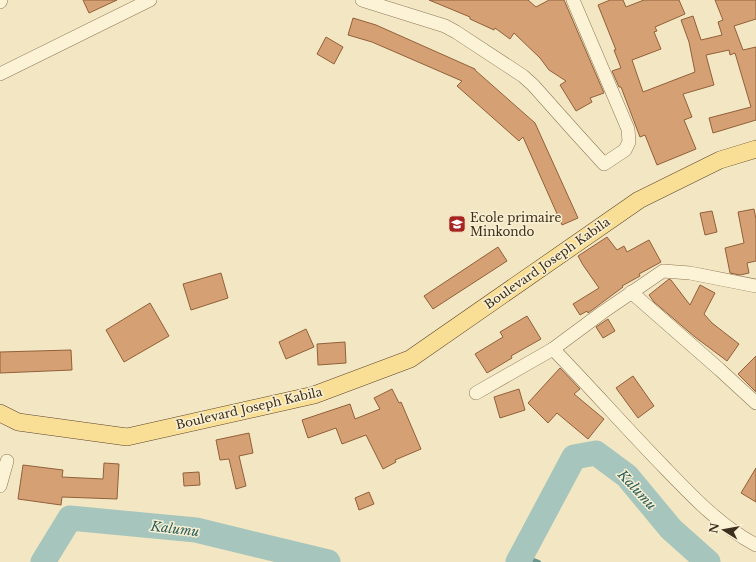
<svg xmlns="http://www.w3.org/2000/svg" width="756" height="562" viewBox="0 0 756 562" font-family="'Libre Baskerville',serif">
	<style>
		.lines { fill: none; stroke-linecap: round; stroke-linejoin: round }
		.stream { stroke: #6a948c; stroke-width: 4 }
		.river { stroke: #a5c5bd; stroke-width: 25 }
		.building { fill: #d5a174; stroke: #91603a }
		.minor-casing { stroke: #8f7757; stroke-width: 14 }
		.major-casing { stroke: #5c442c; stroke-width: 18 }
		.minor { stroke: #fcf3d7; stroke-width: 13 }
		.major { stroke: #f9df96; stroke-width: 17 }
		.labels { text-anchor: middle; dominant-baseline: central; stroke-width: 3; stroke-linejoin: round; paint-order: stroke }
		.poi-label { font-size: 12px; fill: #3d2e1d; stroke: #f9f0d3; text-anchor: start }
		.street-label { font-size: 12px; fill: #3d2e1d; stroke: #f9f0d3 }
		.water-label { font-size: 13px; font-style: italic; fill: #2a5e5d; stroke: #f9f0d3 }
	</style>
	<rect width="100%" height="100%" fill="#f3e6c2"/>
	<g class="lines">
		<path class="stream" d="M 521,555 L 539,562"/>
		<g class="river">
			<path d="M 43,562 L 70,518 L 196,530 L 328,562"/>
			<path d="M 518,562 L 574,457 L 596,453 L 627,476 L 671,529 L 708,562"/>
		</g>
	</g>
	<g class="building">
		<path d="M 83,0 L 117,0 L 89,13 Z"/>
		<path d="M 429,0 L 528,0 L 536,7 L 549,0 L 564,0 L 604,93 L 590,98 L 592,102 L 576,111 L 560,85 L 566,81 L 549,70 L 540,58 L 514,33 L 510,39 L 495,28 L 494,30 L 470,19 L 470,17 Z"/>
		<path d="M 610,0 L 623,0 L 626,7 L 644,0 L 679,0 L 685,14 L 655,27 L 657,31 L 654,32 L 661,49 L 632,60 L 643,92 L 695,72 L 689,42 L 681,20 L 693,16 L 701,40 L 722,35 L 718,22 L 723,20 L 715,0 L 756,0 L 756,19 L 734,26 L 743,50 L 756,47 L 756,120 L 713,133 L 709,118 L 751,107 L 735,53 L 730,55 L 729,50 L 706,55 L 714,85 L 683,94 L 692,117 L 684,120 L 696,149 L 657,165 L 645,135 L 640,137 L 621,87 L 619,87 L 612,71 L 621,68 L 614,50 L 616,50 L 598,5 Z"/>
		<path d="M 353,18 L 376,25 L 475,69 L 475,70 L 535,123 L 578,218 L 562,225 L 523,137 L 519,141 L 457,86 L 462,81 L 372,42 L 348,35 Z"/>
		<path d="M 326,37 L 343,47 L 334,64 L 317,54 Z"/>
		<path d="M 754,209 L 756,219 L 756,261 L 747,263 L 749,273 L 740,275 L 730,273 L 725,248 L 744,243 L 738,212 Z"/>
		<path d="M 712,211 L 717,232 L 705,235 L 700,213 Z"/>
		<path d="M 607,237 L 617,250 L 624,246 L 627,252 L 649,240 L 661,262 L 639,274 L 640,276 L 622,286 L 623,287 L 588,313 L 587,311 L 580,315 L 573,304 L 599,288 L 583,265 L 578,256 Z"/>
		<path d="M 498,247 L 507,261 L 433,309 L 424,296 Z"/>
		<path d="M 221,273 L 228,298 L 191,310 L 183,284 Z"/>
		<path d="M 669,279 L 671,280 L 690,305 L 700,285 L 715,293 L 704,314 L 712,323 L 739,344 L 727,361 L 695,337 L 654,302 L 649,295 Z"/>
		<path d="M 150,303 L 169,336 L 124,362 L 106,330 Z"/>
		<path d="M 527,316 L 541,339 L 511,356 L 512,358 L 487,373 L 475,354 L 503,337 L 500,332 Z"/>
		<path d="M 608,319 L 615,331 L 603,338 L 596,327 Z"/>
		<path d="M 306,329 L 314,347 L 286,359 L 279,342 Z"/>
		<path d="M 345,342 L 346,363 L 318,365 L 317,344 Z"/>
		<path d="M 71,350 L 72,370 L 0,373 L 0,352 Z"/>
		<path d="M 756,356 L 756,392 L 738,374 Z"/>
		<path d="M 560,368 L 580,389 L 574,394 L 604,419 L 588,439 L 557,413 L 548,423 L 528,403 Z"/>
		<path d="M 633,376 L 654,406 L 638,418 L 616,388 Z"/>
		<path d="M 392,389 L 399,403 L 401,402 L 421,449 L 395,460 L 396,462 L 383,469 L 366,435 L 342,444 L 336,428 L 308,438 L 302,420 L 350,404 L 355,419 L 380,409 L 374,398 Z"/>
		<path d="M 519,389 L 525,410 L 500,418 L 494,397 Z"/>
		<path d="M 249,433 L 253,453 L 239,456 L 246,486 L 236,489 L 229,459 L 220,460 L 216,440 Z"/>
		<path d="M 104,463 L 119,464 L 117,499 L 62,497 L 61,505 L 18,499 L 23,465 L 63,470 L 62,477 L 103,479 Z"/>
		<path d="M 756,468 L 756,502 L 741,493 Z"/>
		<path d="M 199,472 L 200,485 L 184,486 L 183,473 Z"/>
		<path d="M 369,492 L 374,504 L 359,510 L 355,498 Z"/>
	</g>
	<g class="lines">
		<defs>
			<g id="minor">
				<path d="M 362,0 L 445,26 L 456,32 L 523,76 L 533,85 L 574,131 L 604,164 L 625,150 L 629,142 L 628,129 L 573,0"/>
				<path d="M 0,2 L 1,0"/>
				<path d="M 0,74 L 150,0"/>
				<path d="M 631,292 L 719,369 L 756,403"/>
				<path d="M 553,349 L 603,312 L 663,271 L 690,273 L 756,286"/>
				<path d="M 476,393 L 553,349 C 591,388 626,428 664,467 C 692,496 720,526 756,545"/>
				<path d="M 0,486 L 7,461"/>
			</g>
			<path id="major" d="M 0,413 L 18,422 L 127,437 L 314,395 L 410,359 L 639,200 L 720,160 L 756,149"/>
		</defs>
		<use href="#minor" class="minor-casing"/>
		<use href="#major" class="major-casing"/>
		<use href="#minor" class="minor"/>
		<use href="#major" class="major"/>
	</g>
	<defs>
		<symbol id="school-square" viewBox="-11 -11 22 22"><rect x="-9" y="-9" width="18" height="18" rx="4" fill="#a42521" stroke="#f9f0d3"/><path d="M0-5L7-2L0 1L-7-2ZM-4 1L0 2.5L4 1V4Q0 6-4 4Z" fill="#fff"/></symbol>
	</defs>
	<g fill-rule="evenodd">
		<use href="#school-square" x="447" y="214" width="20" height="20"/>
	</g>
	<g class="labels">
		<g class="poi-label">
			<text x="470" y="217">Ecole primaire<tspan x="470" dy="14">Minkondo</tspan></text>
		</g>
		<g class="street-label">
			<text transform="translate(547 263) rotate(-35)">Boulevard Joseph Kabila</text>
			<text transform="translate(249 408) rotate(-13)">Boulevard Joseph Kabila</text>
		</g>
		<g class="water-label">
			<text transform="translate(637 490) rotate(47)">Kalumu</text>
			<text transform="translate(175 529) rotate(7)">Kalumu</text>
		</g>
	</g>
	<g transform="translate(724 530) rotate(281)" stroke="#f9f0d3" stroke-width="3" paint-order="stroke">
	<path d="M0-3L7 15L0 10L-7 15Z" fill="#3d2e1d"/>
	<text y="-6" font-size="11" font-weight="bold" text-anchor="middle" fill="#3d2e1d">N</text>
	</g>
</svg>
